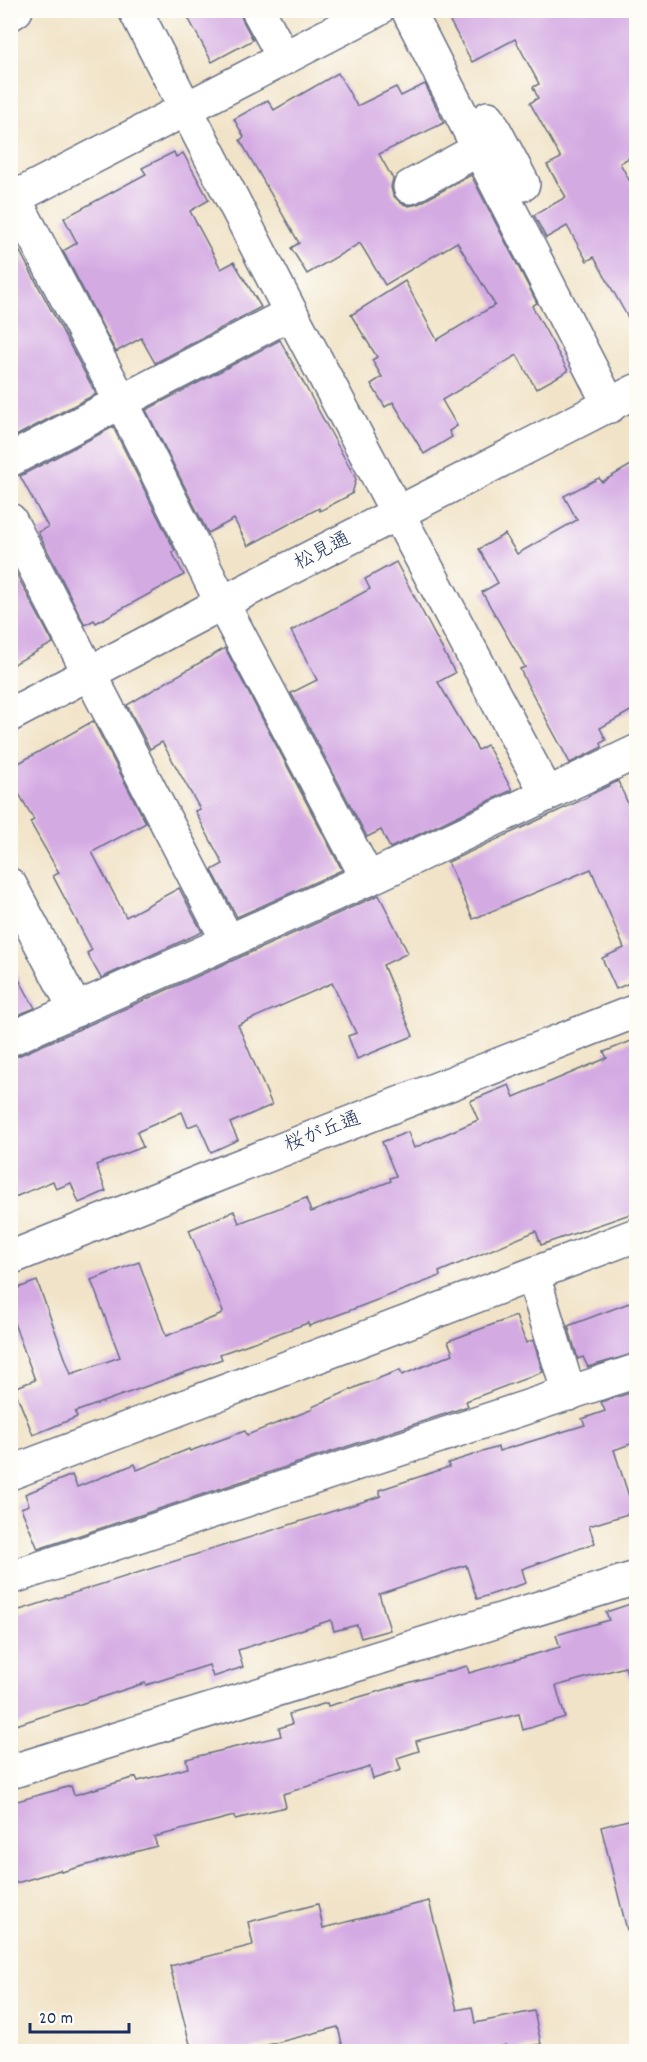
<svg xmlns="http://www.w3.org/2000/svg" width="647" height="2062" viewBox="0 0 647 2062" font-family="Dekko,'Klee One',sans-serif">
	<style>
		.building { fill: #d4aae3 }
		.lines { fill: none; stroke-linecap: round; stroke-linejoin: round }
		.minor-casing { stroke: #666e83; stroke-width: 36 }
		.minor { stroke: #fff; stroke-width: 33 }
		.labels { text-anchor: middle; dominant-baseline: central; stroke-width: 4.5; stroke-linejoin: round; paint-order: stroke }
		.street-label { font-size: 20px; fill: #1b2f5e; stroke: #fdfcf7 }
	</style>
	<rect width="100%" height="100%" fill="#fdfcf7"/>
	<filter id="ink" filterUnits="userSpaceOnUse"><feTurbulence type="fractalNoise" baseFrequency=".0167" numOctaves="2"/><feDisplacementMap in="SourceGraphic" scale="12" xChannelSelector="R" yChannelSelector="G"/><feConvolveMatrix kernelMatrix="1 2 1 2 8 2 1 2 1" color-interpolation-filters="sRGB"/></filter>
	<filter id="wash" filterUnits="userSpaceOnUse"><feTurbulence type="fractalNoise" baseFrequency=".008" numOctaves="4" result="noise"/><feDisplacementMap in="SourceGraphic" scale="24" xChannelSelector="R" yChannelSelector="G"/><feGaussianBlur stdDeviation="1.35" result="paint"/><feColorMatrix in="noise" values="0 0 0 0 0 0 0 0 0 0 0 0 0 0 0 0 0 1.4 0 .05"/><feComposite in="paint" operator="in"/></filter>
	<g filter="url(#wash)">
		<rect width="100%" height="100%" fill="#f1e3c7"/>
		<g id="blocks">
			<g class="building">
				<path d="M 184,10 L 239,10 L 242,19 L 253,40 L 212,62 Z"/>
				<path d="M 444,10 L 636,10 L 636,154 L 620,163 L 636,193 L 636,332 L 594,257 L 587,261 L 567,226 L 546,238 L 534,215 L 566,197 L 547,165 L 561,158 L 530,103 L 538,98 L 533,87 L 539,84 L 515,39 L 472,62 Z"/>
				<path d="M 338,73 L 357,106 L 396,87 L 401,96 L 425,84 L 444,123 L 379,154 L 393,179 L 391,187 L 393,195 L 401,203 L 409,206 L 418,204 L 471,175 L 537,303 L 532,306 L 568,371 L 536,389 L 517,355 L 442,400 L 457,426 L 449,431 L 452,437 L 424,454 L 393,402 L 385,407 L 371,384 L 382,377 L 372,360 L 377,357 L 351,315 L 405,281 L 437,340 L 495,305 L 457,242 L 385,285 L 360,243 L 307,274 L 291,248 L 299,243 L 240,140 L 244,137 L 234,119 L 268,100 L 274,110 Z"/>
				<path d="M 174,152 L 176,157 L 183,153 L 209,200 L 190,211 L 221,269 L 234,262 L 261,307 L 155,363 L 141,338 L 116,352 L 63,251 L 77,243 L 64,218 L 146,174 L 142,168 Z"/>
				<path d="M 10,233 L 96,394 L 10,439 Z"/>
				<path d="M 280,340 L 356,479 L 352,494 L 320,511 L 319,508 L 248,546 L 234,519 L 208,533 L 146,410 Z"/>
				<path d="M 113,427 L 175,551 L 172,552 L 184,575 L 96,623 L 94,620 L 85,625 L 38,532 L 48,527 L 20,476 Z"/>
				<path d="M 636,462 L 636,708 L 600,728 L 606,740 L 601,743 L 602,747 L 570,763 L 525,680 L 520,669 L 525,667 L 482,592 L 498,583 L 479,549 L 505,534 L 517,554 L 577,520 L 564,496 L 599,478 L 602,482 Z"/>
				<path d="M 10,562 L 53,643 L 10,666 Z"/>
				<path d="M 396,562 L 455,673 L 438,682 L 478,750 L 487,745 L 512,790 L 390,848 L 381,830 L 367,837 L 291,693 L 317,680 L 291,631 L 370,589 L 365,579 Z"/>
				<path d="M 225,648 L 342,870 L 237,917 L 212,870 L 223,864 L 195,811 L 200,809 L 162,742 L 150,749 L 127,705 Z"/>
				<path d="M 93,721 L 146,823 L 92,852 L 126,917 L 179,888 L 202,932 L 101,978 L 87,953 L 92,950 L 53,876 L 59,873 L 30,822 L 34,820 L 10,778 L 10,768 Z"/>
				<path d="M 618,781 L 636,822 L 636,980 L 616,989 L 602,958 L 624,948 L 591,869 L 473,919 L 448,862 L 588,797 L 588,796 Z"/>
				<path d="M 379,895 L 408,953 L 383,965 L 413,1036 L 357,1059 L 348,1036 L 356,1033 L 332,983 L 238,1025 L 272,1105 L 230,1123 L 238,1140 L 211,1152 L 198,1123 L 188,1127 L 182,1112 L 137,1132 L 143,1147 L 96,1165 L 106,1191 L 79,1203 L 71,1183 L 56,1189 L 53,1181 L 10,1199 L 10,1057 L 18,1056 L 84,1027 Z"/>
				<path d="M 10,963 L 35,1008 L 10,1018 Z"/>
				<path d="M 636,1039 L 636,1212 L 541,1245 L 536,1231 L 439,1272 L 440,1276 L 309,1326 L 308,1323 L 220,1354 L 222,1359 L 75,1412 L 77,1417 L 33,1435 L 14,1388 L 35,1380 L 10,1312 L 10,1291 L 37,1281 L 71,1374 L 120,1357 L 91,1280 L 139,1262 L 166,1336 L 220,1315 L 223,1312 L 189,1230 L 234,1211 L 239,1223 L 306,1198 L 311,1212 L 391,1181 L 390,1178 L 396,1176 L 382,1142 L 408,1132 L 414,1148 L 478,1120 L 470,1101 L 509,1085 L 514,1097 L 607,1058 L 604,1052 Z"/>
				<path d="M 629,1303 L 636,1322 L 636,1353 L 588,1367 L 583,1357 L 578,1359 L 568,1326 Z"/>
				<path d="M 516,1316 L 526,1343 L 533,1340 L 543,1372 L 466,1401 L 468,1406 L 454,1411 L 38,1549 L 21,1508 L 29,1505 L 25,1494 L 72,1475 L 77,1487 L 135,1464 L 137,1470 L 189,1449 L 190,1451 L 245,1431 L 247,1435 L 313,1409 L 312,1407 L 359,1386 L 400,1370 L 402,1375 L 453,1354 L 448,1341 Z"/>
				<path d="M 636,1391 L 636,1442 L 614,1450 L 634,1512 L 589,1526 L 595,1543 L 522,1569 L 526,1583 L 477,1599 L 466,1565 L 379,1594 L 390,1630 L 361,1638 L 357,1625 L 334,1631 L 331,1620 L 238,1650 L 243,1667 L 213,1677 L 209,1665 L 146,1685 L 145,1683 L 10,1727 L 10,1613 L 381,1496 L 379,1490 L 449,1467 L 448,1463 L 498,1447 L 499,1451 L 585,1425 L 582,1419 L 605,1411 L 601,1402 Z"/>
				<path d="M 636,1602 L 636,1687 L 633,1688 L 625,1667 L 556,1686 L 565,1717 L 523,1730 L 519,1714 L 416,1741 L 419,1751 L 397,1758 L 401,1770 L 373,1779 L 370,1767 L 283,1794 L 286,1807 L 235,1819 L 234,1816 L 154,1837 L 157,1846 L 61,1872 L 60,1870 L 10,1885 L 10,1803 L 71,1786 L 74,1795 L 136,1777 L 138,1781 L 188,1768 L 186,1759 L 281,1736 L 279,1728 L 292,1724 L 289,1714 L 327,1703 L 328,1706 L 467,1666 L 469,1673 L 560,1647 L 556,1635 L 609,1620 L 606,1612 Z"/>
				<path d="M 636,1818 L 636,1929 L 627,1930 L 601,1827 Z"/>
				<path d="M 429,1901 L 457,2010 L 472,2007 L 475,2023 L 534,2011 L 541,2044 L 507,2051 L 506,2045 L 479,2052 L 344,2052 L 338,2027 L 240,2052 L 192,2052 L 170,1966 L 253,1945 L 248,1922 L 318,1904 L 323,1928 Z"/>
			</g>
		</g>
	</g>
	<g filter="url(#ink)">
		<use href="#blocks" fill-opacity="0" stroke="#666e83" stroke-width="1.5"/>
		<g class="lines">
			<defs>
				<g id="minor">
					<path d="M 135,10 L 291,313 L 547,794"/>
					<path d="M 258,10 L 284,58"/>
					<path d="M 408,10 L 610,406"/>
					<path d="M 10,14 L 16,10"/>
					<path d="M 488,118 L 523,184"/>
					<path d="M 410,187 L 479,149"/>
					<path d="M 14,198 L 121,401 L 222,603 L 368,879"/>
					<path d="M 10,200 L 377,10"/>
					<path d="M 10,460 L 291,313"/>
					<path d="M 10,520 L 228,941"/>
					<path d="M 10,715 L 222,603 L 636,391"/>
					<path d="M 10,885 L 76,1010"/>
					<path d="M 10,1039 L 368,879 L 636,752"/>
					<path d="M 10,1258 L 222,1173 L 636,1011"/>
					<path d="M 533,1275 L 569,1394"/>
					<path d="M 10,1473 L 636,1235"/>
					<path d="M 10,1578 L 636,1371"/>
					<path d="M 10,1772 L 636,1578"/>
				</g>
			</defs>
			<use href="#minor" class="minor-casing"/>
			<use href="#minor" class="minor"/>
		</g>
	</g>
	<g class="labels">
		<g class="street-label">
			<text transform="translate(323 552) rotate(-27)">松見通</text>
			<text transform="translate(323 1133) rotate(-21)">桜が丘通</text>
		</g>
	</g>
	<rect width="647" height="2062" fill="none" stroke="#fdfcf7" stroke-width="36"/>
	<path d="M30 2023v9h99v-9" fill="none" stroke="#1b2f5e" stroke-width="3"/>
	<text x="39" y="2023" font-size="18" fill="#1b2f5e" stroke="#fdfcf7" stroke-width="4.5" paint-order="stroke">20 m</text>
</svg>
